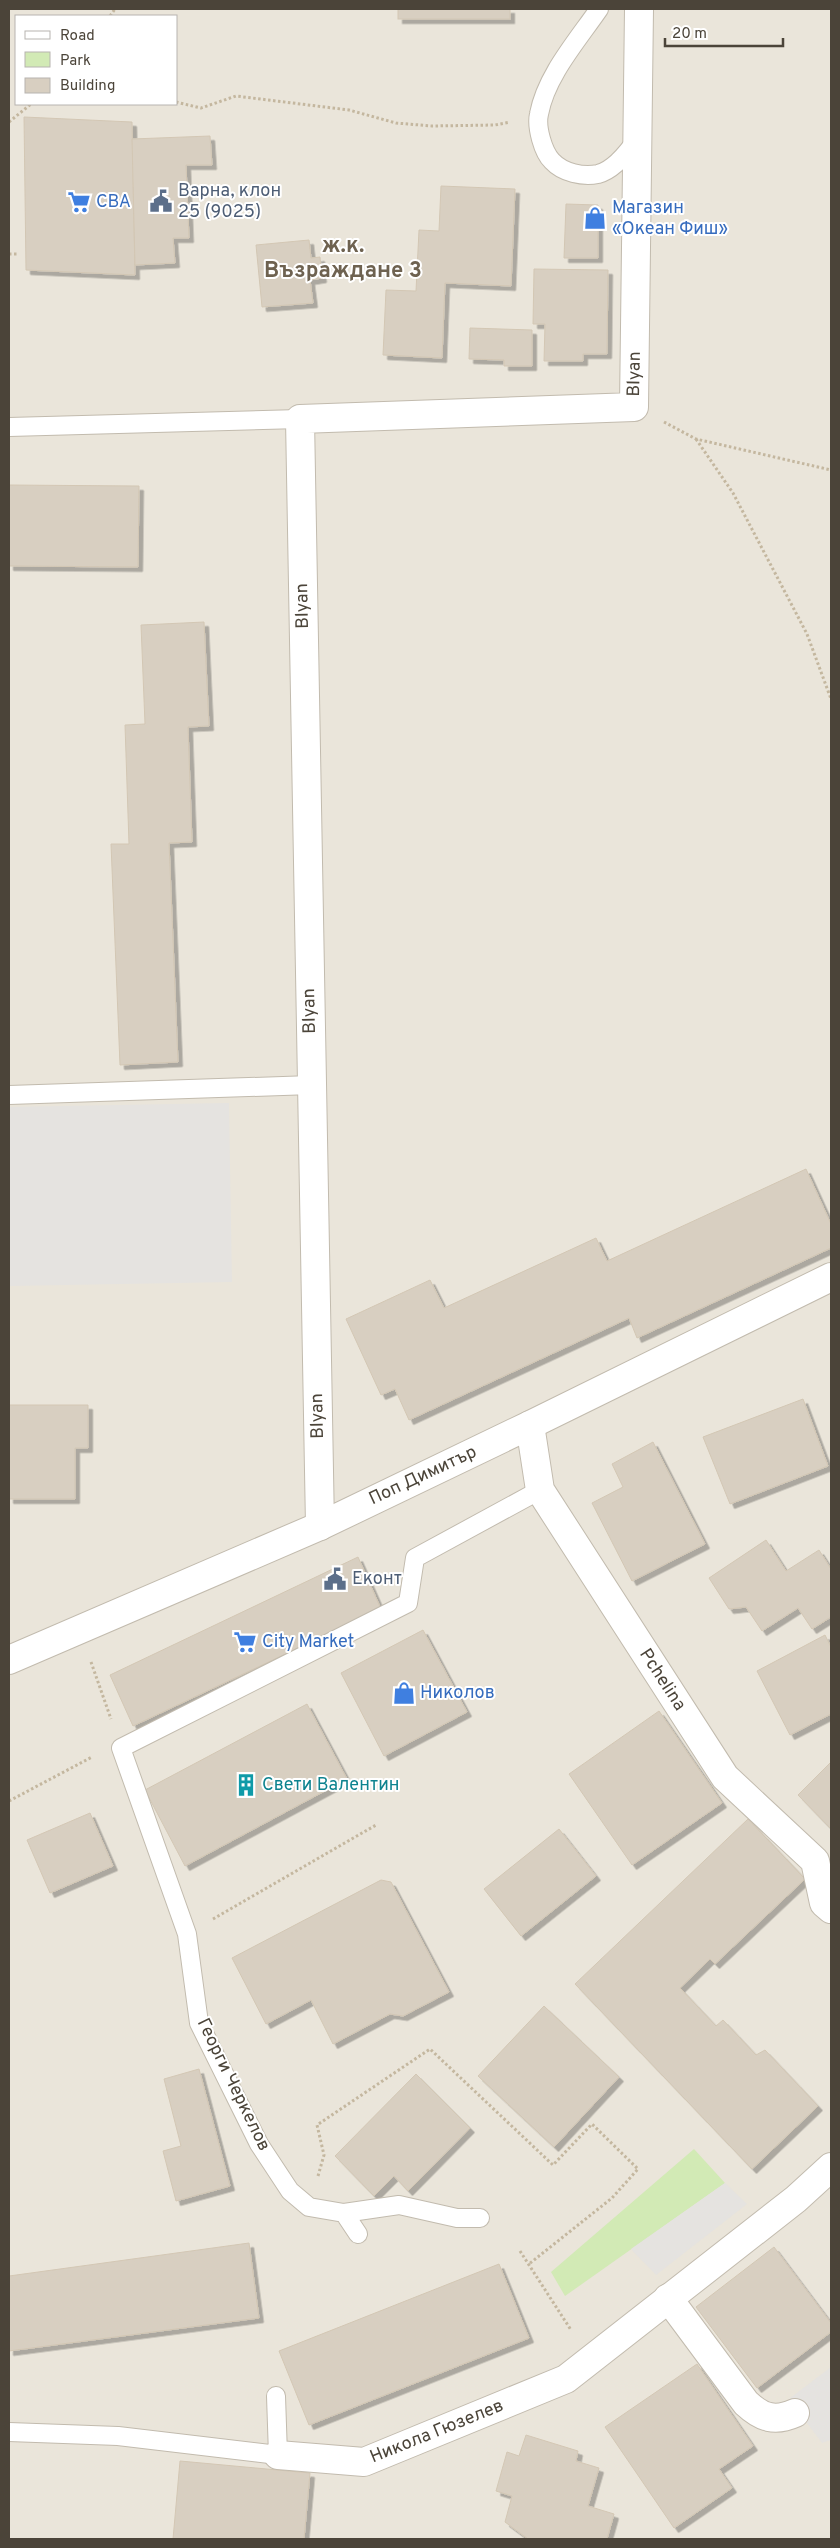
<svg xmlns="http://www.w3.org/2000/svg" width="840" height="2548" viewBox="0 0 840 2548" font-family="Overpass,sans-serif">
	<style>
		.residential { fill: #eae5da; fill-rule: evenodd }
		.green { fill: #d2eab5 }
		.parking { fill: #e5e3e0 }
		.building { fill: #d8cfc1; stroke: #d3c7b4; filter: url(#shadow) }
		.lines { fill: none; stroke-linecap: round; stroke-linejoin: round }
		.service-casing { stroke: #c2bbae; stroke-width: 20 }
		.minor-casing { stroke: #c2bbae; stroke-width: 30 }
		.path { stroke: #c4b79f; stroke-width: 3; stroke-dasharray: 2.5 2.5; stroke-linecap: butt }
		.service { stroke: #fff; stroke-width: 18 }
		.minor { stroke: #fff; stroke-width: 28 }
		.labels { text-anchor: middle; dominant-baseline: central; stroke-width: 4; stroke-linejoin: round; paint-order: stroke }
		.service-label { font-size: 18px; fill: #4e5e75; stroke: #fff; text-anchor: start }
		.shop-label { font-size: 18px; fill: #366cbe; stroke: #fff; text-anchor: start }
		.street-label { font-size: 18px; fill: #4b4439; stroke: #fff }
		.culture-label { font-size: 18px; fill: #0d838f; stroke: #fff; text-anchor: start }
		.district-label { font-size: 22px; font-weight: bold; fill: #6e6250; stroke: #fff }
	</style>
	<defs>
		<filter id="shadow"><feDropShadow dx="4.5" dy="4.5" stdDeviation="0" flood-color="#0004"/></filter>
	</defs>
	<rect width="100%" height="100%" fill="#f6f3ec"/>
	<path class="residential" d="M 9,9 L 831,9 L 831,2539 L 9,2539 ZM 16,16 L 176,16 L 176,104 L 16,104 Z"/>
	<path class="green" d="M 694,2149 L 725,2183 L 565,2296 L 551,2272 Z"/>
	<g class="parking">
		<path d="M 229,1103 L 232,1282 L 9,1286 L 9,1107 Z"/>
		<path d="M 725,2183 L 747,2204 L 656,2275 L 631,2249 Z"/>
		<path d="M 831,2367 L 831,2440 L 822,2443 L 789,2399 Z"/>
	</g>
	<g class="building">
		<rect x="398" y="9" width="112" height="10"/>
		<path d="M 24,117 L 132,122 L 135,275 L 26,270 Z"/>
		<path d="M 210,136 L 212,165 L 186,165 L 189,238 L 173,238 L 175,263 L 135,265 L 132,139 Z"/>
		<path d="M 441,186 L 515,189 L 511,286 L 445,283 L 442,358 L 383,355 L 386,290 L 416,291 L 419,230 L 439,231 Z"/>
		<path d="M 566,204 L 598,205 L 598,258 L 564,258 Z"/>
		<path d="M 309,240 L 311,258 L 320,257 L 322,278 L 310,280 L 313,303 L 262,307 L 256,245 Z"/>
		<path d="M 534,269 L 608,270 L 607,354 L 583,354 L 583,361 L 544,361 L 545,324 L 533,324 Z"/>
		<path d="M 470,328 L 532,330 L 532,366 L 504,366 L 504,360 L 469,359 Z"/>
		<path d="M 9,485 L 139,486 L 138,567 L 9,566 Z"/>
		<path d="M 204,622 L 209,726 L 188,727 L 192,842 L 169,843 L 178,1062 L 120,1065 L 111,844 L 129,844 L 125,725 L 145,724 L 141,625 Z"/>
		<path d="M 806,1169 L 831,1224 L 831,1248 L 637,1338 L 629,1318 L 409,1420 L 395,1389 L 381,1395 L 346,1319 L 430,1280 L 444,1308 L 596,1238 L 607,1261 Z"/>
		<path d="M 803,1399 L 828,1466 L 730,1504 L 703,1437 Z"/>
		<path d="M 9,1405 L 88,1405 L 88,1448 L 75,1448 L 75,1499 L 9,1499 Z"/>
		<path d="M 653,1442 L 705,1544 L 632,1581 L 592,1503 L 623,1487 L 612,1464 Z"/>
		<path d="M 766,1540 L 786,1571 L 819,1550 L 831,1569 L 831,1617 L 812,1629 L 798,1608 L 762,1631 L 746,1607 L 729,1609 L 709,1578 Z"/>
		<path d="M 358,1557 L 381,1609 L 133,1726 L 110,1675 Z"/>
		<path d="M 423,1630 L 467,1712 L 384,1756 L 341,1673 Z"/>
		<path d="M 825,1635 L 831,1647 L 831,1714 L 790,1735 L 757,1671 Z"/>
		<path d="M 307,1704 L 347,1779 L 185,1866 L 145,1790 Z"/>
		<path d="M 659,1711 L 722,1803 L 632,1865 L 569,1774 Z"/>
		<path d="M 831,1762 L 831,1829 L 798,1795 Z"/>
		<path d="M 90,1813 L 113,1866 L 50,1893 L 27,1840 Z"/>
		<path d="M 748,1819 L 805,1879 L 715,1964 L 710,1959 L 680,1988 L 716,2026 L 723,2020 L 756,2055 L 765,2050 L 818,2106 L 752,2169 L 575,1984 Z"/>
		<path d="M 559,1829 L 596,1876 L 521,1936 L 484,1889 Z"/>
		<path d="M 381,1880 L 391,1882 L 449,1992 L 403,2016 L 390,2014 L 333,2044 L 311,2000 L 266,2024 L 232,1958 Z"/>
		<path d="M 544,2006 L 619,2077 L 554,2147 L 478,2076 Z"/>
		<path d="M 199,2069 L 230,2186 L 176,2201 L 163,2151 L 181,2146 L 164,2079 Z"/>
		<path d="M 416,2074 L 470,2128 L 408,2191 L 394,2176 L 374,2196 L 335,2156 Z"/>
		<path d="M 249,2243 L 259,2318 L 9,2351 L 9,2276 Z"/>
		<path d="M 774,2247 L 831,2323 L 831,2332 L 757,2388 L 696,2307 Z"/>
		<path d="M 499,2264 L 529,2338 L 309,2425 L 279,2351 Z"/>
		<path d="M 697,2364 L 753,2446 L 719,2469 L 732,2488 L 674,2528 L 605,2427 Z"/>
		<path d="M 526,2435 L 578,2451 L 576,2461 L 599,2468 L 588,2506 L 614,2514 L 607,2539 L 528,2539 L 505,2522 L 512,2496 L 496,2491 L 507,2452 L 519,2456 Z"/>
		<path d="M 180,2461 L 310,2473 L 304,2539 L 173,2539 Z"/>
	</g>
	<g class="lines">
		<defs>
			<g id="service">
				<path d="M 599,9 C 577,41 546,76 539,114 C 536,127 543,152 552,161 C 563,173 583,177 598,174 C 614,170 628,152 637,139"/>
				<path d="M 9,427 L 300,419"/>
				<path d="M 9,1095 L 312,1085"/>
				<path d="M 344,2213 L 399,2205 L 457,2218 L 480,2218"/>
				<path d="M 358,2234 L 344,2213 L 309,2207 L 290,2191 L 259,2144 L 199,2023 L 187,1934 L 121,1748 L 408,1603 L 415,1558 L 540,1490"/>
				<path d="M 9,2432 L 118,2436 L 278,2455 L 276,2396"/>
			</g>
			<g id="minor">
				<path d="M 530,1425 L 540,1490 L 725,1777 L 815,1861 L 824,1903 L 831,1909"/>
				<path d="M 320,1526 L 300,419 L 634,407 L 639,9"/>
				<path d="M 9,1660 L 320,1526 L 530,1425 L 831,1277"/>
				<path d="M 668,2298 L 746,2403 C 762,2418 775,2422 795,2413"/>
				<path d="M 278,2455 L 364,2462 L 566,2379 L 796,2199 L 831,2167"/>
			</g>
		</defs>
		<use href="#service" class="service-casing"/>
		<use href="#minor" class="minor-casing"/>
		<g class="path">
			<path d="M 110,16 L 115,9"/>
			<path d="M 176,102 L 201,108 L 236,96 L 349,110 L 396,123 L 432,126 L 495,125 L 510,122"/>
			<path d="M 9,122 L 31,104"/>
			<path d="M 9,254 L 17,254"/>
			<path d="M 664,422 L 696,439 L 831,470"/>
			<path d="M 696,439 L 733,493 L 807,634 L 831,699"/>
			<path d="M 91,1662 L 111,1719"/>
			<path d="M 9,1801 L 92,1757"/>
			<path d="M 213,1919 L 376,1825"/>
			<path d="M 318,2176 L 324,2155 L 317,2125 L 430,2049 L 553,2165 L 592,2124 L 638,2169 L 612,2198 L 529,2264"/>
			<path d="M 520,2251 L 571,2330"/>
		</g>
		<use href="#service" class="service"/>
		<use href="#minor" class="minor"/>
	</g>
	<defs>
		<symbol id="civic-bare" viewBox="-9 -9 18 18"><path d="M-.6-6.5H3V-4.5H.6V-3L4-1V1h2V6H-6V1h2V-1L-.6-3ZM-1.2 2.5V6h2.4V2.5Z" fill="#5c6f8a" stroke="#fff" stroke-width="2.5" paint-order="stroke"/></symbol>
		<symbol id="supermarket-bare" viewBox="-9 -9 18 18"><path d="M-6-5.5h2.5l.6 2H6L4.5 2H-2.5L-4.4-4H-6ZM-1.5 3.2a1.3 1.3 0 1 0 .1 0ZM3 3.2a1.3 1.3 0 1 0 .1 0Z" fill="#3f7fe0" stroke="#fff" stroke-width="2.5" paint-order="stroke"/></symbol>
		<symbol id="shop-bare" viewBox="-9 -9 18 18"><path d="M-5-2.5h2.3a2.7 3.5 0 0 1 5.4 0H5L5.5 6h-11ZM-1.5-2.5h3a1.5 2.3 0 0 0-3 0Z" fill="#3f7fe0" stroke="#fff" stroke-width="2.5" paint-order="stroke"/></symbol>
		<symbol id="building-bare" viewBox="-9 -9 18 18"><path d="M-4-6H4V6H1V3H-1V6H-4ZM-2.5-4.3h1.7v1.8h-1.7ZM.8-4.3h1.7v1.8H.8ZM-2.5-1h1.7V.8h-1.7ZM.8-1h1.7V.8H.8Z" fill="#0f9aa8" stroke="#fff" stroke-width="2.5" paint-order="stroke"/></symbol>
	</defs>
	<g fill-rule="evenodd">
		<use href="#civic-bare" x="145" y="185" width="32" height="32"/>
		<use href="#supermarket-bare" x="63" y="186" width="32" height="32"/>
		<use href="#shop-bare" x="579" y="202" width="32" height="32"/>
		<use href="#civic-bare" x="319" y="1563" width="32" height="32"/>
		<use href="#supermarket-bare" x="229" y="1626" width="32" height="32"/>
		<use href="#shop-bare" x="388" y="1677" width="32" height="32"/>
		<use href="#building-bare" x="230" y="1769" width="32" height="32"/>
	</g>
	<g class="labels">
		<g class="service-label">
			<text x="178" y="191">Варна, клон<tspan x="178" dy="21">25 (9025)</tspan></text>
			<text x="352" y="1579">Еконт</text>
		</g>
		<g class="shop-label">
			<text x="96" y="202">CBA</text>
			<text x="612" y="208">Магазин<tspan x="612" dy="21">«Океан Фиш»</tspan></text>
			<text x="262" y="1642">City Market</text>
			<text x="420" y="1693">Николов</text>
		</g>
		<g class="street-label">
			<text transform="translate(635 374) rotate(-89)">Blyan</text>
			<text transform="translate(303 606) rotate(-91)">Blyan</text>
			<text transform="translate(310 1011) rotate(-91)">Blyan</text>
			<text transform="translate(318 1416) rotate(-91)">Blyan</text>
			<text transform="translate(423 1476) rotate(-25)">Поп Димитър</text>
			<text transform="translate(662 1680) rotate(57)">Pchelina</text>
			<text transform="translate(233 2085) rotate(64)">Георги Черкелов</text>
			<text transform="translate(437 2432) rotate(-22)">Никола Гюзелев</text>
		</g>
		<g class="culture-label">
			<text x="262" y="1785">Свети Валентин</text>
		</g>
		<g class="district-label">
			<text x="343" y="246">ж.к.<tspan x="343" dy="25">Възраждане 3</tspan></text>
		</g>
	</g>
	<rect width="840" height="2548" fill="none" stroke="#4b4439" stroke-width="20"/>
	<rect x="15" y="15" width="162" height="90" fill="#ffffff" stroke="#b7b4b0"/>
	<rect x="25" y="31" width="25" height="8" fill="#ffffff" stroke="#b7b4b0"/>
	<text x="60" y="40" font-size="15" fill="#4b4439">Road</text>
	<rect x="25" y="52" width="25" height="15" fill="#d2eab5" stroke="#b7b4b0"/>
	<text x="60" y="65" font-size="15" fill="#4b4439">Park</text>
	<rect x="25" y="78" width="25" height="15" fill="#d8cfc1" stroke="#b7b4b0"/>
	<text x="60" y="90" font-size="15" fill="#4b4439">Building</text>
	<path d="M665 38v8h118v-8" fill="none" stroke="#4b4439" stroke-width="2.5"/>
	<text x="672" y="38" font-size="15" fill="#4b4439" stroke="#ffffff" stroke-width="4" paint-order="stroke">20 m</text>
</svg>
